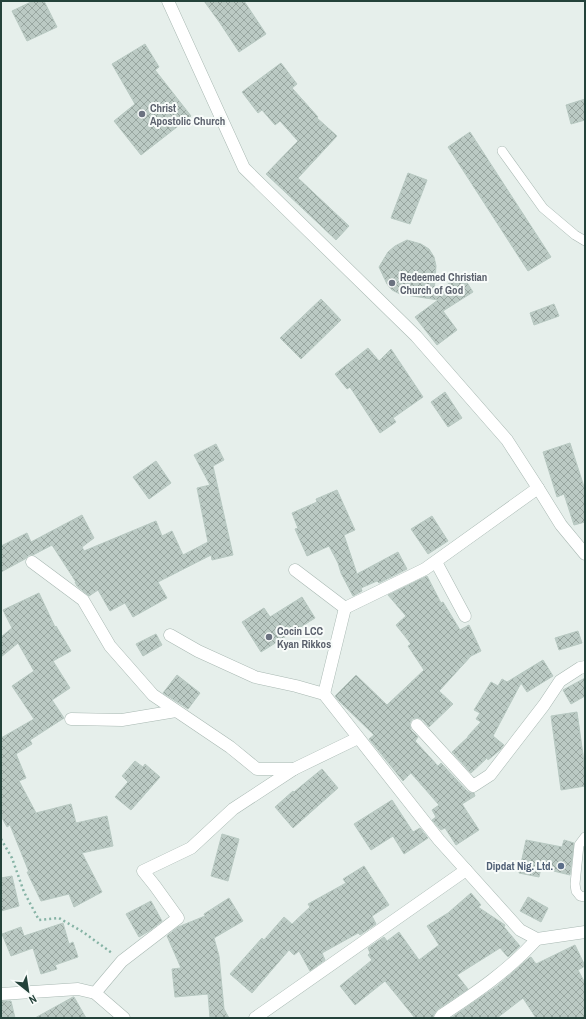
<svg xmlns="http://www.w3.org/2000/svg" width="586" height="1019" viewBox="0 0 586 1019" font-family="'Archivo Narrow',sans-serif">
	<style>
		.building { fill: url(#building-cross-hatch); stroke: #b8c9c2 }
		.lines { fill: none; stroke-linecap: round; stroke-linejoin: round }
		.service-casing { stroke: #a8b8b2; stroke-width: 10 }
		.minor-casing { stroke: #a8b8b2; stroke-width: 13 }
		.path { stroke: #86b3a5; stroke-width: 2.5; stroke-dasharray: 2 3; stroke-linecap: butt }
		.service { stroke: #fff; stroke-width: 9 }
		.minor { stroke: #fff; stroke-width: 12 }
		.worship-dot { fill: #6b7280; stroke: #f7fbf9; stroke-width: 1.5 }
		.service-dot { fill: #5c6f8a; stroke: #f7fbf9; stroke-width: 1.5 }
		.labels { text-anchor: middle; dominant-baseline: central; stroke-width: 4; stroke-linejoin: round; paint-order: stroke }
		.worship-label { font-size: 11px; font-weight: bold; fill: #5b616d; stroke: #f7fbf9; text-anchor: start }
		.service-label { font-size: 11px; font-weight: bold; fill: #4e5e75; stroke: #f7fbf9; text-anchor: end }
	</style>
	<defs>
		<pattern id="building-cross-hatch" width="8" height="8" patternUnits="userSpaceOnUse"><rect width="8" height="8" fill="#bbcac4"/><path d="M0 0l8 8M0 8l8-8" fill="none" stroke="#98a6a0"/></pattern>
	</defs>
	<rect width="100%" height="100%" fill="#e6efeb"/>
	<g class="building">
		<path d="M 33,1 L 44,1 L 57,27 L 27,41 L 12,11 Z"/>
		<path d="M 204,1 L 244,1 L 266,34 L 239,52 L 220,23 Z"/>
		<path d="M 145,44 L 159,67 L 155,70 L 191,116 L 141,155 L 114,121 L 135,104 L 112,64 Z"/>
		<path d="M 281,63 L 297,84 L 292,88 L 318,117 L 317,118 L 337,136 L 298,178 L 349,226 L 336,240 L 266,174 L 298,141 L 280,121 L 275,125 L 262,110 L 258,113 L 242,92 Z"/>
		<path d="M 585,99 L 585,120 L 571,124 L 566,105 Z"/>
		<path d="M 470,132 L 551,257 L 528,271 L 448,147 Z"/>
		<path d="M 408,173 L 427,180 L 410,224 L 391,218 Z"/>
		<path d="M 407,240 L 421,244 L 429,249 L 434,257 L 436,266 L 434,293 L 462,275 L 473,292 L 443,311 L 457,330 L 437,345 L 415,317 L 438,300 L 400,294 L 392,290 L 387,284 L 379,267 L 388,252 L 395,246 Z"/>
		<path d="M 321,299 L 341,320 L 301,359 L 280,338 Z"/>
		<path d="M 554,304 L 559,316 L 534,325 L 530,313 Z"/>
		<path d="M 368,348 L 379,361 L 391,349 L 423,397 L 393,418 L 396,422 L 380,433 L 350,387 L 347,389 L 335,374 Z"/>
		<path d="M 445,392 L 462,418 L 448,427 L 431,402 Z"/>
		<path d="M 570,443 L 585,490 L 585,522 L 574,525 L 564,494 L 557,497 L 543,452 Z"/>
		<path d="M 216,444 L 224,460 L 213,466 L 233,555 L 212,560 L 211,555 L 158,582 L 167,598 L 133,617 L 125,603 L 110,611 L 98,590 L 89,596 L 77,586 L 75,582 L 76,582 L 52,545 L 33,555 L 29,555 L 25,559 L 1,572 L 1,546 L 27,533 L 31,542 L 82,515 L 94,538 L 82,547 L 84,551 L 156,521 L 162,536 L 172,531 L 183,555 L 208,542 L 197,488 L 210,485 L 194,455 Z"/>
		<path d="M 156,461 L 171,483 L 149,499 L 133,477 Z"/>
		<path d="M 337,490 L 355,530 L 344,535 L 357,574 L 398,552 L 407,569 L 379,583 L 377,581 L 361,588 L 362,591 L 353,596 L 341,573 L 338,563 L 329,546 L 307,556 L 295,529 L 298,528 L 292,513 L 317,502 L 316,499 Z"/>
		<path d="M 432,516 L 448,541 L 428,554 L 411,529 Z"/>
		<path d="M 427,576 L 441,603 L 443,602 L 460,630 L 469,625 L 481,651 L 471,656 L 439,691 L 453,704 L 429,727 L 423,720 L 419,718 L 416,718 L 412,719 L 410,723 L 410,726 L 411,730 L 418,737 L 415,741 L 438,766 L 441,763 L 467,791 L 470,793 L 474,793 L 475,796 L 462,804 L 479,830 L 456,845 L 445,828 L 441,830 L 432,820 L 436,817 L 432,810 L 439,805 L 411,773 L 403,781 L 369,739 L 374,735 L 339,701 L 335,696 L 356,675 L 387,705 L 424,670 L 408,646 L 411,644 L 396,625 L 406,616 L 388,595 Z"/>
		<path d="M 39,593 L 55,627 L 56,626 L 71,651 L 53,661 L 70,688 L 52,700 L 64,718 L 30,740 L 32,744 L 16,754 L 26,778 L 19,781 L 36,813 L 71,804 L 76,823 L 107,816 L 113,846 L 82,853 L 102,892 L 74,907 L 69,894 L 41,901 L 27,872 L 29,872 L 10,825 L 7,827 L 1,816 L 1,738 L 34,719 L 12,686 L 34,671 L 18,643 L 1,657 L 1,637 L 12,628 L 3,610 Z"/>
		<path d="M 302,597 L 315,618 L 261,652 L 242,622 L 264,608 L 270,617 Z"/>
		<path d="M 578,631 L 582,643 L 559,650 L 555,638 Z"/>
		<path d="M 156,634 L 162,645 L 143,656 L 136,644 Z"/>
		<path d="M 543,660 L 553,676 L 527,692 L 521,683 L 493,736 L 504,745 L 500,750 L 488,760 L 487,758 L 471,773 L 452,752 L 468,737 L 468,736 L 481,722 L 476,719 L 480,713 L 474,710 L 491,682 L 498,686 L 502,679 L 507,682 Z"/>
		<path d="M 177,675 L 200,693 L 188,709 L 163,693 Z"/>
		<path d="M 585,678 L 585,696 L 571,704 L 563,690 Z"/>
		<path d="M 577,712 L 585,769 L 585,786 L 561,790 L 551,716 Z"/>
		<path d="M 135,761 L 143,767 L 145,764 L 160,777 L 131,810 L 115,797 L 128,782 L 122,776 Z"/>
		<path d="M 322,769 L 338,788 L 293,828 L 275,807 L 293,791 L 294,792 Z"/>
		<path d="M 392,800 L 413,832 L 420,828 L 428,838 L 404,854 L 393,836 L 371,850 L 354,824 Z"/>
		<path d="M 222,834 L 239,839 L 228,881 L 211,876 Z"/>
		<path d="M 526,840 L 562,847 L 564,840 L 574,843 L 570,875 L 541,868 L 539,877 L 519,873 Z"/>
		<path d="M 364,866 L 389,905 L 372,916 L 376,924 L 360,935 L 358,933 L 322,953 L 325,960 L 310,971 L 299,951 L 294,955 L 289,950 L 252,993 L 230,974 L 262,938 L 264,940 L 284,917 L 292,924 L 310,907 L 308,904 L 346,883 L 343,879 Z"/>
		<path d="M 12,876 L 19,906 L 1,911 L 1,878 Z"/>
		<path d="M 471,893 L 481,905 L 478,907 L 505,925 L 504,927 L 520,946 L 508,957 L 500,948 L 457,975 L 468,989 L 438,1009 L 434,1014 L 433,1018 L 415,1018 L 385,981 L 355,1005 L 340,986 L 372,960 L 368,955 L 370,953 L 368,948 L 384,937 L 387,941 L 399,932 L 419,960 L 439,945 L 427,926 L 448,913 Z"/>
		<path d="M 528,897 L 548,908 L 541,922 L 520,911 Z"/>
		<path d="M 229,898 L 243,921 L 214,938 L 219,956 L 224,1009 L 229,1018 L 210,1018 L 208,994 L 175,997 L 172,969 L 181,968 L 167,936 L 178,927 L 205,916 L 204,914 Z"/>
		<path d="M 151,901 L 162,921 L 149,931 L 139,937 L 126,914 Z"/>
		<path d="M 63,923 L 69,944 L 73,942 L 78,957 L 55,965 L 57,969 L 41,974 L 33,948 L 11,956 L 2,934 L 21,927 L 24,936 Z"/>
		<path d="M 575,945 L 585,966 L 578,970 L 585,983 L 585,1018 L 536,1018 L 523,998 L 497,1018 L 451,1018 L 497,986 L 529,958 L 531,957 L 536,964 Z"/>
		<path d="M 73,997 L 74,997 L 86,1018 L 35,1018 Z"/>
		<path d="M 1,1001 L 11,1001 L 15,1018 L 1,1018 Z"/>
	</g>
	<g class="lines">
		<defs>
			<g id="service">
				<path d="M 502,151 L 543,208 L 575,235 L 585,241"/>
				<path d="M 585,837 L 579,845 L 575,884 L 576,891 L 580,896 L 585,897"/>
			</g>
			<g id="minor">
				<path d="M 168,1 L 244,168 L 416,336 L 507,440 L 538,488 L 561,525 L 585,554"/>
				<path d="M 32,562 L 83,600 L 110,646 L 153,695 L 230,747 L 257,769 L 294,769 L 358,738"/>
				<path d="M 436,562 L 465,616"/>
				<path d="M 295,570 L 345,608 L 425,569 L 538,488"/>
				<path d="M 170,635 L 198,651 L 255,677 L 296,686 L 324,694 L 439,840 L 520,930 L 537,939 L 585,932"/>
				<path d="M 324,694 L 345,608"/>
				<path d="M 71,719 L 122,720 L 176,711"/>
				<path d="M 417,725 L 473,786 L 490,775 L 544,705 L 560,681 L 580,668 L 585,667"/>
				<path d="M 95,993 L 122,961 L 178,918 L 155,886 L 143,871 L 191,848 L 233,809 L 294,769"/>
				<path d="M 1,994 L 78,989 L 95,993 L 124,1018"/>
				<path d="M 255,1018 L 466,870"/>
				<path d="M 440,1018 L 442,1015 C 477,992 509,970 537,939"/>
			</g>
		</defs>
		<use href="#service" class="service-casing"/>
		<use href="#minor" class="minor-casing"/>
		<path class="path" d="M 1,839 L 12,858 L 24,892 L 39,920 L 59,918 L 83,932 L 112,953"/>
		<use href="#service" class="service"/>
		<use href="#minor" class="minor"/>
	</g>
	<g class="worship-dot">
		<circle cx="142" cy="114" r="4"/>
		<circle cx="392" cy="283" r="4"/>
		<circle cx="269" cy="637" r="4"/>
	</g>
	<circle class="service-dot" cx="561" cy="866" r="4"/>
	<g class="labels">
		<g class="worship-label">
			<text x="150" y="108">Christ<tspan x="150" dy="13">Apostolic Church</tspan></text>
			<text x="400" y="277">Redeemed Christian<tspan x="400" dy="13">Church of God</tspan></text>
			<text x="277" y="631">Cocin LCC<tspan x="277" dy="13">Kyan Rikkos</tspan></text>
		</g>
		<g class="service-label">
			<text x="553" y="866">Dipdat Nig. Ltd.</text>
		</g>
	</g>
	<rect width="586" height="1019" fill="none" stroke="#24423a" stroke-width="4"/>
	<g transform="translate(28 991) rotate(150)" stroke="#f7fbf9" stroke-width="3" paint-order="stroke">
	<path d="M0-3L7 15L0 10L-7 15Z" fill="#24423a"/>
	<text y="-6" font-size="11" font-weight="bold" text-anchor="middle" fill="#24423a">N</text>
	</g>
</svg>
